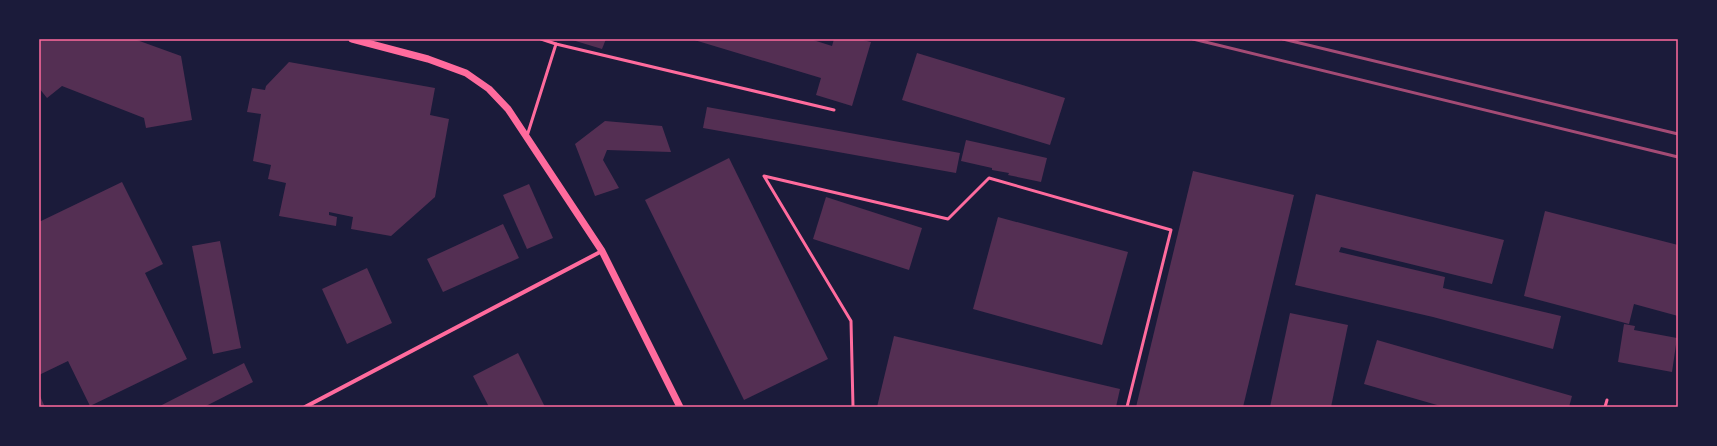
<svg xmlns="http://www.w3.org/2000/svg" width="1717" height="446" viewBox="0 0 1717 446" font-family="Helvetica,sans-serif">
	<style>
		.building { fill: #542f53 }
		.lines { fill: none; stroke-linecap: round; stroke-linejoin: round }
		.service { stroke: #ff6b9d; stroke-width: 3 }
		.minor { stroke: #ff6b9d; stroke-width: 4 }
		.tertiary { stroke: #ff6b9d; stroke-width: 7 }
		.rail { stroke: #a44b75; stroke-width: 3 }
		.neatline { fill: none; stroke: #ff6b9d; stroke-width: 1.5 }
	</style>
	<rect width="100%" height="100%" fill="#1b1b3a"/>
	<g class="building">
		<path d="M 39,39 L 134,39 L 181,56 L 192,120 L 146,128 L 144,118 L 62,86 L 47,98 L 39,88 Z"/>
		<path d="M 569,39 L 606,39 L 602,49 Z"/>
		<path d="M 691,39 L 810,39 L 832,46 L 834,39 L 859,39 L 871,42 L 852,106 L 816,95 L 821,78 Z"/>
		<path d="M 917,53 L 1065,98 L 1050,145 L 902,100 Z"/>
		<path d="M 289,62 L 435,88 L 430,115 L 449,119 L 435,197 L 391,236 L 351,229 L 353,217 L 329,212 L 329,215 L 337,217 L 336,226 L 279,216 L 286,183 L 268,179 L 271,165 L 253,161 L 261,114 L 247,112 L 252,88 L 265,90 L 266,86 Z"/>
		<path d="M 707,107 L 960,153 L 956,173 L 703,128 Z"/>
		<path d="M 605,121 L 662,126 L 671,152 L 607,150 L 603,160 L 619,188 L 595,196 L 575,144 Z"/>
		<path d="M 966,140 L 1047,158 L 1041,182 L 1008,175 L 1009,173 L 992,170 L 992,168 L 961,161 Z"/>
		<path d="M 729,158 L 828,359 L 744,400 L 645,200 Z"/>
		<path d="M 1193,171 L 1294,195 L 1243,407 L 1136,407 Z"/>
		<path d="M 122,182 L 163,264 L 145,273 L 187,359 L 90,406 L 68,361 L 39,375 L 39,222 Z"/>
		<path d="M 529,184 L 553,238 L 527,249 L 503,195 Z"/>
		<path d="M 1316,194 L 1504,240 L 1492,284 L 1341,247 L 1339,252 L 1445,277 L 1443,288 L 1561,316 L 1553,349 L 1433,317 L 1295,285 Z"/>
		<path d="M 826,197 L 922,228 L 909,270 L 813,239 Z"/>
		<path d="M 1545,211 L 1678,245 L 1678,316 L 1634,304 L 1629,324 L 1524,296 Z"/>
		<path d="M 998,217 L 1128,252 L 1102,345 L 973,309 Z"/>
		<path d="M 503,224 L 519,258 L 443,292 L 427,259 Z"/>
		<path d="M 220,241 L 241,348 L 213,354 L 192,246 Z"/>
		<path d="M 367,268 L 392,323 L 347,344 L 322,289 Z"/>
		<path d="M 1290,313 L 1348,325 L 1331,407 L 1270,407 Z"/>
		<path d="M 1624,324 L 1635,326 L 1634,330 L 1677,338 L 1672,372 L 1618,362 Z"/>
		<path d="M 894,336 L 1120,389 L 1116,407 L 877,407 Z"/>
		<path d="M 1377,340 L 1572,396 L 1569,407 L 1444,407 L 1364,384 Z"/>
		<path d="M 518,353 L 545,407 L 489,407 L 473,376 Z"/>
		<path d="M 244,363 L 253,382 L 204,407 L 158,407 Z"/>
		<path d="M 39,394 L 45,407 L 39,407 Z"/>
	</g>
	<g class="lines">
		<g class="service">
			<path d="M 556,44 L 834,110"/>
			<path d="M 527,136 L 556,44 L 541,39"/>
			<path d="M 853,407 L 851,321 L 764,176 L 948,219 L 989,178 L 1171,230 L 1127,407"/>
			<path d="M 1605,407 L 1607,400"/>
		</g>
		<path class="minor" d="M 305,407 L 602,251"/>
		<path class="tertiary" d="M 352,39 L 428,59 L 466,73 L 489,89 L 508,109 L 602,251 L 680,407"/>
		<g class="rail">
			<path d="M 1193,39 L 1678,157"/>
			<path d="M 1283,39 L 1678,134"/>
		</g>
	</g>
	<rect width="1717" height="446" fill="none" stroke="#1b1b3a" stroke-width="80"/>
	<rect x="40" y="40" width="1637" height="366" class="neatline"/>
</svg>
